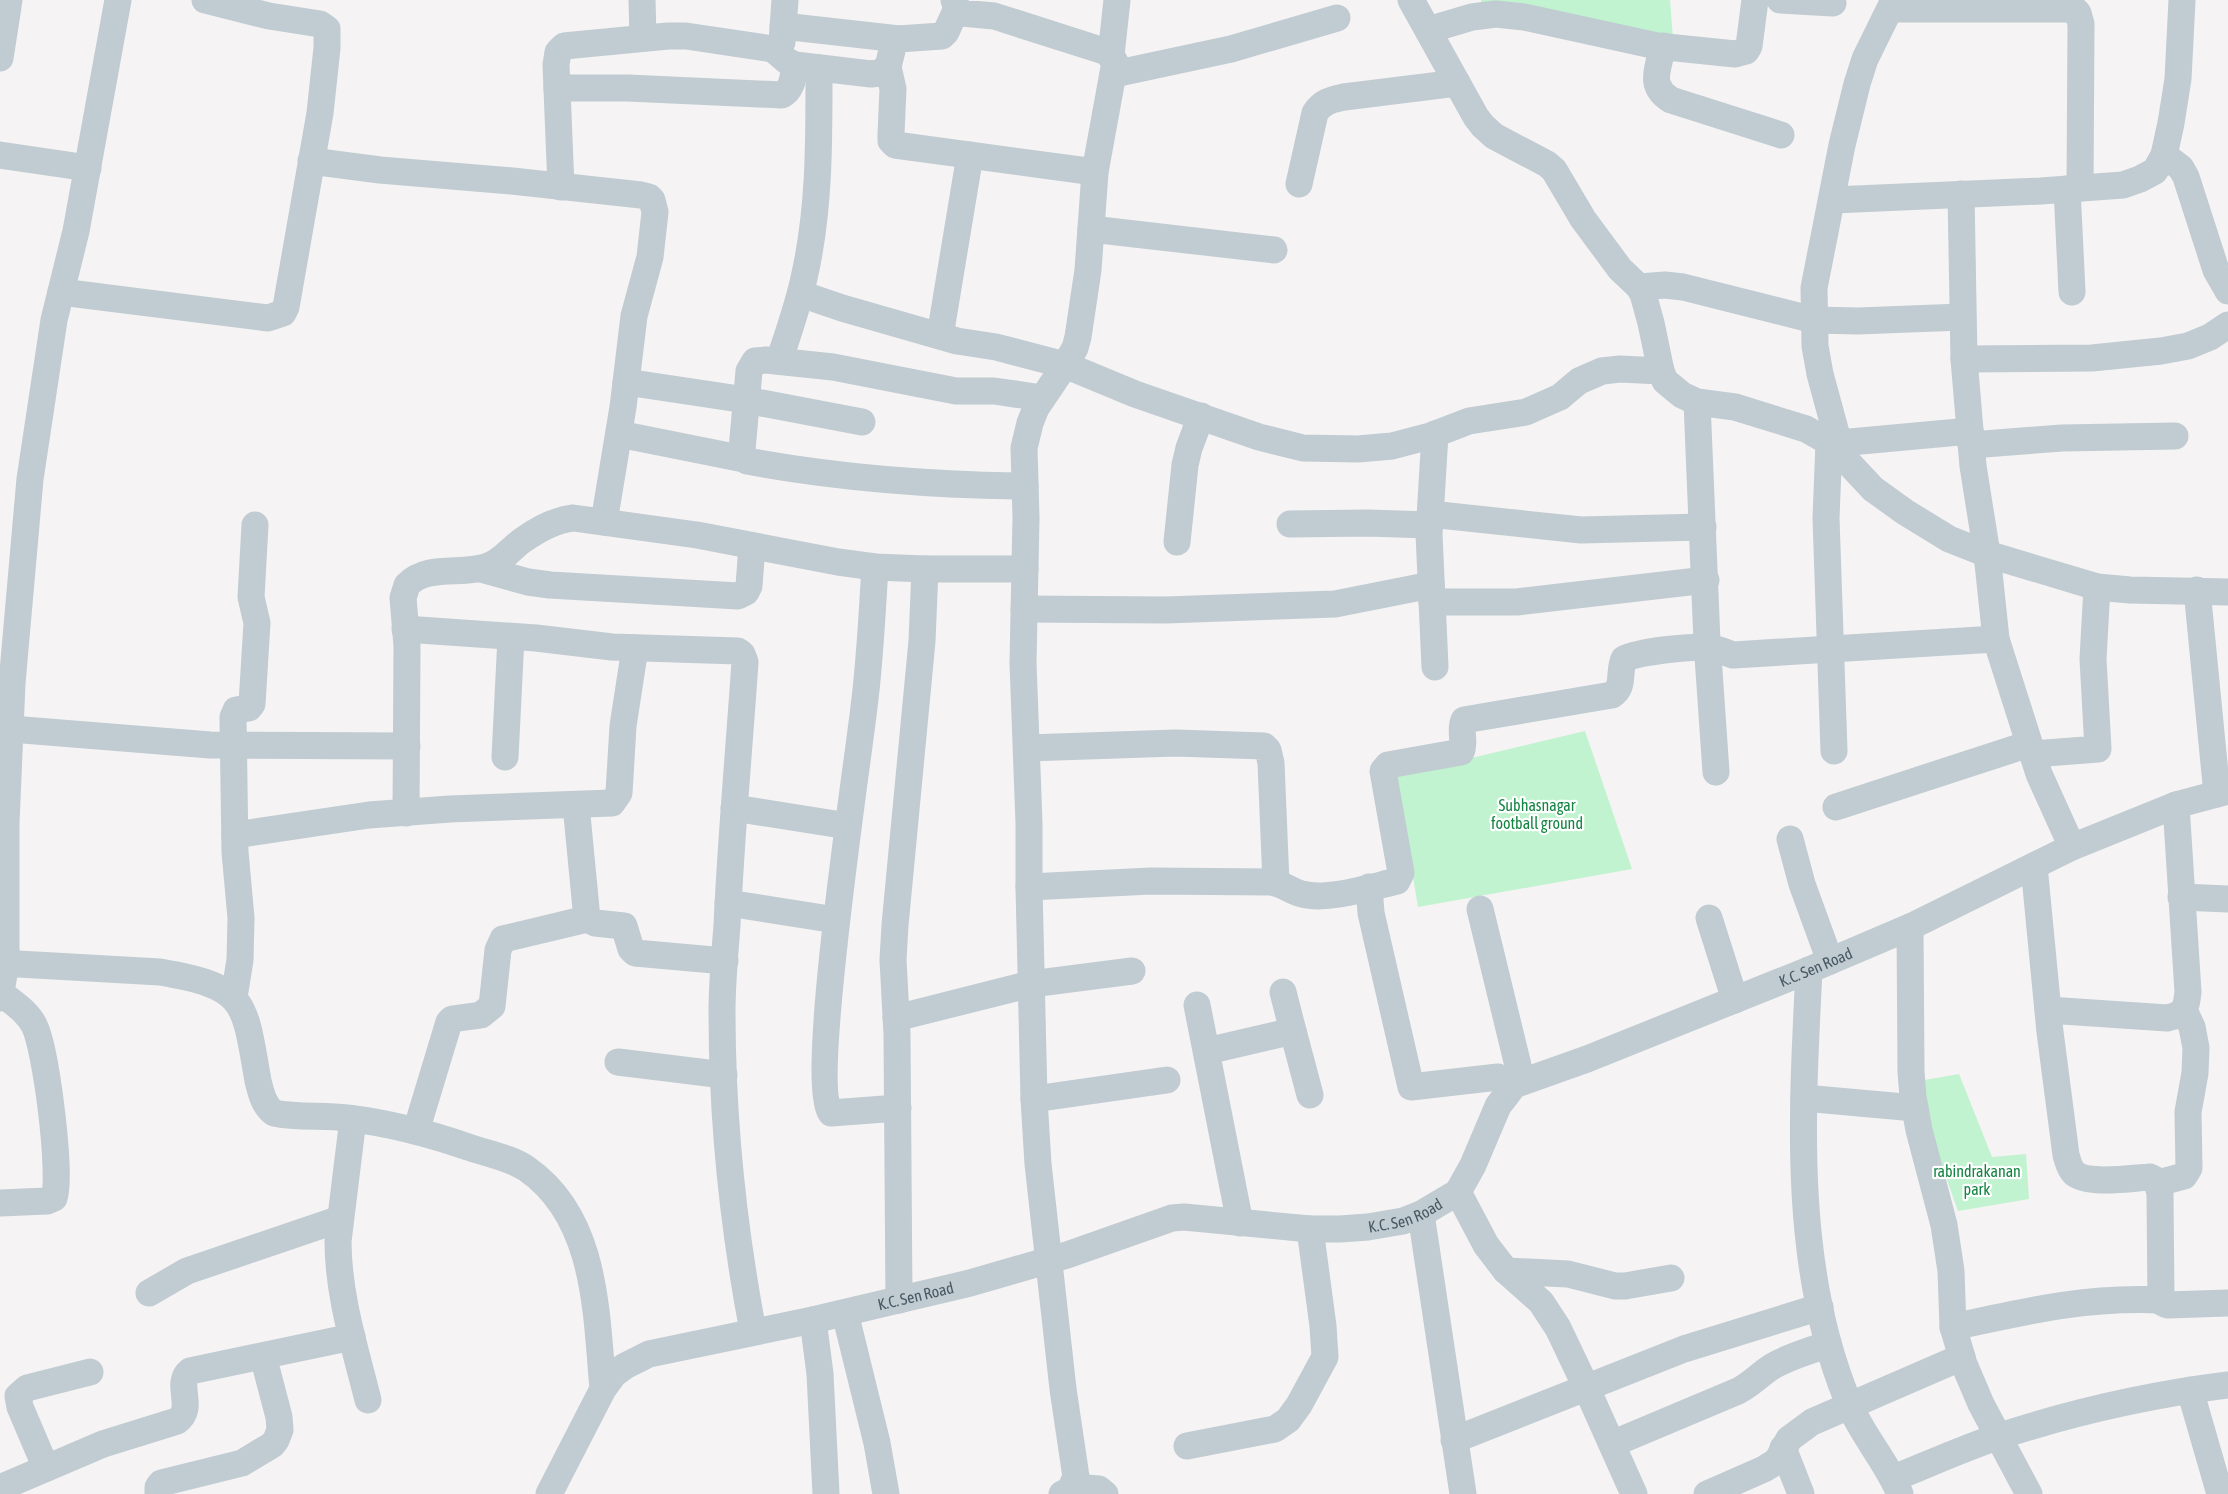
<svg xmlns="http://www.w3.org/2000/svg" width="2228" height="1494" viewBox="0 0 2228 1494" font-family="'Asap Condensed',sans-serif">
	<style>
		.green { fill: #c1f3d0 }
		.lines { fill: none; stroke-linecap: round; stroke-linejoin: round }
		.minor { stroke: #c0cbd2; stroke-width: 27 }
		.labels { text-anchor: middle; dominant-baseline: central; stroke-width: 4.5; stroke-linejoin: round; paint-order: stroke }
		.park-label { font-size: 16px; fill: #138442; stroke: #fff }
		.street-label { font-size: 16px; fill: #495862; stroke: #fff }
	</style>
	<rect width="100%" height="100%" fill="#f5f3f3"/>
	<g class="green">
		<path d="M 1481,0 L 1670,0 L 1673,39 L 1481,3 Z"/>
		<path d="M 1585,731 L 1632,869 L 1418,907 L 1396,776 Z"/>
		<path d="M 1959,1074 L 1992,1157 L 2026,1154 L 2029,1199 L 1958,1211 L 1937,1151 L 1919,1081 Z"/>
	</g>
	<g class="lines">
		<g class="minor">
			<path d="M 642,0 L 643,38"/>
			<path d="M 954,0 L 957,8 L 962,13 L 994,16 L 1107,52 L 1115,62 L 1095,172 L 1088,270 L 1078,337 L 1075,348 L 1065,365 L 1036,408 L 1030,423 L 1024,448 L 1026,518 L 1023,663 L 1029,823 L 1029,887 L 1034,1099 L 1038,1164 L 1063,1389 L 1076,1477 L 1070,1490 L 1062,1494"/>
			<path d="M 1411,0 L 1476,117 L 1483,126 L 1494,136 L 1547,164 L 1554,170 L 1583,219 L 1620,269 L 1639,287 L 1643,294 L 1651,323 L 1661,371 L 1665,381 L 1682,395 L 1697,402 L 1735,407 L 1806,429 L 1829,442 L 1873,489 L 1905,512 L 1949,539 L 1987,554 L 2097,587 L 2130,590 L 2228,592"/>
			<path d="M 1780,0 L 1833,3"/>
			<path d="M 1890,9 L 2065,9 L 2075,10 L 2078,13 L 2081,24 L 2080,188"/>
			<path d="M 783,26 L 899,39"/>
			<path d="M 1428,30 L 1472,17 L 1496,14 L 1524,17 L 1657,46 L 1735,54 L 1746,51 L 1749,46 L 1755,0"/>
			<path d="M 782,42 L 785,0"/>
			<path d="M 1663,46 C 1658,69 1648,86 1671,100 L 1781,135"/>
			<path d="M 1111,55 L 1117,0"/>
			<path d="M 0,58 L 9,0"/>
			<path d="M 888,67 L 893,89 L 891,134 L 891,141 L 895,145 L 1095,172"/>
			<path d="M 1114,74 L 1231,49 L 1337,18"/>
			<path d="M 557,88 L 628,88 L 782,95 C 793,89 793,76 795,65"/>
			<path d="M 0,155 L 88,168"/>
			<path d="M 2164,155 L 2181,168 L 2186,177 L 2216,270 L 2228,291"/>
			<path d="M 311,161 L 380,170 L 512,181 L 641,195 L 649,197 L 652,200 L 655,212 L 650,257 L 634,316 L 623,407 L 604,522"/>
			<path d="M 1299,184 L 1315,113 C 1323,101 1331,100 1344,97 L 1457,83"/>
			<path d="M 561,187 L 556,65 L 558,52 L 564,46 L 668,36 L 686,36 L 773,49 L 787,61 L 795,65 L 871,74 L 879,73 L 888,67 L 894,42 L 898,39 L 942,36 L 946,32 L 957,8"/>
			<path d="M 2067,189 L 2072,292"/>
			<path d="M 1961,194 L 1964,359 L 1973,466 L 1987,554 L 1996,639 L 2039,774 L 2072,847"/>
			<path d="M 1833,200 L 2041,191 L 2123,185 L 2140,179 L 2155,171 L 2164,155 L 2171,123 L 2178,79 L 2182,0"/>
			<path d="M 1091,229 L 1274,250"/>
			<path d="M 1639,287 L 1665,285 L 1683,287 L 1814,320 L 1858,321 L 1962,317"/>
			<path d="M 61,292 L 268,318 L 283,313 L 286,307 L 320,113 L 327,48 L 327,29 L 320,24 L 269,16 L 205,0"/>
			<path d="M 801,294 L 842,308 L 957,341 L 996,347 L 1065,365 L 1135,394 L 1259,437 L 1303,448 L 1358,449 L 1392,446 L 1430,436 L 1469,421 L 1526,412 L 1560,397 L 1579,381 L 1602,371 L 1620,369 L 1661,371"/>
			<path d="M 940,336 L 970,155"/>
			<path d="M 1964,359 L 2092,358 L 2161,351 L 2188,346 L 2210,337 L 2228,325"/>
			<path d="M 779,361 C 788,334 798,306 804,278 C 820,209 819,137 819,68"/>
			<path d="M 626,382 L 746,400 L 862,422"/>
			<path d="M 1697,402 L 1707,642 L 1716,772"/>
			<path d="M 619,434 L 744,459"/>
			<path d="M 1435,434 L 1429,534 L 1435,667"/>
			<path d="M 1829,442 L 1826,518 L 1834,751"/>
			<path d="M 1839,443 L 1970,431"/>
			<path d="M 1971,445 L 2062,438 L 2175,436"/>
			<path d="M 1842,455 L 1820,374 L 1815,346 L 1814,288 L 1842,145 L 1857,84 L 1865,59 L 1894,0"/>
			<path d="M 1025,486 C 932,485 839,478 747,461 L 743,455 L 742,450 L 749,371 L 755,361 L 766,360 L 833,367 L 956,391 L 994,391 L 1042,398"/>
			<path d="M 1430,514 L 1581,530 L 1703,527"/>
			<path d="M 1290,524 L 1367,523 L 1430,525"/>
			<path d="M 1177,542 L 1185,465 L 1189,448 L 1201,416"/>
			<path d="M 875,567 C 872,614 870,661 864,707 C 858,762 808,1085 831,1113 L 898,1108"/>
			<path d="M 481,569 L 528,582 L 550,585 L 738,596 L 746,592 L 749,586 L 752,546"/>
			<path d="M 2197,590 L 2217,794"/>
			<path d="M 1432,602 L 1517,602 L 1706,580"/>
			<path d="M 1024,609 L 1166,610 L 1335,604 L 1431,585"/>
			<path d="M 405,629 L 536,638 L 612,647 L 738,651 L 742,654 L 745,662 C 739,750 731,837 727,925 C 725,953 722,982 722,1011 C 722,1119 733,1226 753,1331"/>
			<path d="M 11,729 L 210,745 L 407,746"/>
			<path d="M 1027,748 L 1176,743 L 1264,746 L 1268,750 L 1271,763 L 1276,883"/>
			<path d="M 2033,754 L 2098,749 L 2093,659 L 2097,587"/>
			<path d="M 505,757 L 511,637"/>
			<path d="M 576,805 L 587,919 L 595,923 L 624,926 L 631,949 L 635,953 L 725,961"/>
			<path d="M 1836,807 L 2029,744"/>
			<path d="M 734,808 L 848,826"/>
			<path d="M 406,813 L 407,646 L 403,598 L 407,585 C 427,564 460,575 486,567 C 502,562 510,549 523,540 C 537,530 556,520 573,518 L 697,535 L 838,562 L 875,567 L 925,569 L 1025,569"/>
			<path d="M 235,835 L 369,815 L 450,809 L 612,803 L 619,793 L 623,726 L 635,648"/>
			<path d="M 1790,839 L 1802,884 L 1830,961"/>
			<path d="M 2034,866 L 2050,1032 L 2066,1155 C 2068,1161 2069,1168 2074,1173 C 2087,1185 2132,1178 2150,1177 L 2156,1180 L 2160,1193 L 2161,1302 L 2167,1305 L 2228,1303"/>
			<path d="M 1029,887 L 1151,881 L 1271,882 C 1282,883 1290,891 1302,894 C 1327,901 1371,887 1397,881 L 1401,873 L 1383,771 L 1388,765 L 1461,752 C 1466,742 1459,730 1464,720 L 1612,695 C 1625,687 1618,672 1624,659 C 1637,652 1694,645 1710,648 C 1718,649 1725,652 1733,655 L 1996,639"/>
			<path d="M 1369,887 L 1371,913 L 1411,1087 L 1498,1077 L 1514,1085"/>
			<path d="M 2181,897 L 2228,899"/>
			<path d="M 728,903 L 836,920"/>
			<path d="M 1480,909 L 1522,1082"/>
			<path d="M 1709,918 L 1735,1000"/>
			<path d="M 1910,927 L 1911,1072 L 1913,1097 L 1919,1130 L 1944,1225 L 1951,1271 L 1953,1327 L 1964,1364 L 1981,1404 L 2029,1494"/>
			<path d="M 0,963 L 160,972 C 247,987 244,1000 258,1081 C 261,1093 264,1106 274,1113 C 298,1118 323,1115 347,1118 C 389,1123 431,1134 471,1148 C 489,1154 511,1158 527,1169 C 597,1218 596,1312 603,1389"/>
			<path d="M 1809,970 C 1802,1112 1792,1264 1847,1399 C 1860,1433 1886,1460 1900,1494"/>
			<path d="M 1283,992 L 1293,1031"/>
			<path d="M 234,997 L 240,960 L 241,918 L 235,852 L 233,717 L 236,710 L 249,708 L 252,704 L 257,623 L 251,597 L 255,525"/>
			<path d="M 0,998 L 6,962 L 6,823 L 12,683 L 30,479 L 54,320 L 76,231 L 118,0"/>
			<path d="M 1197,1005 L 1240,1223"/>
			<path d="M 2048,1010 L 2167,1018 C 2185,1014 2186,1009 2188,992 L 2176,805"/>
			<path d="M 896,1018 L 1031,984 L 1132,971"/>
			<path d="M 1207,1051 L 1293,1031 L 1310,1095"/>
			<path d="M 618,1062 L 724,1075"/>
			<path d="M 1804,1098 L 1915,1108"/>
			<path d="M 1034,1099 L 1167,1080"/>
			<path d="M 353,1119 L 338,1241 C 338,1295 355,1348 368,1400"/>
			<path d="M 416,1131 L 449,1022 L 452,1019 L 481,1015 L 492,1006 L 498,950 L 503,939 L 587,919"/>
			<path d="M 2158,1183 L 2184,1176 L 2189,1168 L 2188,1112 L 2195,1073 L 2196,1048 L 2192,1027 L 2184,1010"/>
			<path d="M 1458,1192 L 1486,1245 L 1506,1271 L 1541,1302 L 1558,1328 L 1587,1389 L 1634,1494"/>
			<path d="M 0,1203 L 47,1201 L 54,1198 C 62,1175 46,1048 34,1025 C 27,1011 13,1003 1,993"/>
			<path d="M 1421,1214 L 1463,1494"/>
			<path d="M 1506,1271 L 1568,1274 L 1615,1286 L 1625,1286 L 1671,1278"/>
			<path d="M 149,1293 L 187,1271 L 340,1219"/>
			<path d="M 899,1300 L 897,1034 L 893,960 L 895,925 L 922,641 L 925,569"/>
			<path d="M 845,1313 L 877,1443 L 886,1494"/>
			<path d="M 813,1320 L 820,1374 L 826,1494"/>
			<path d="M 1953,1327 C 2026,1311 2085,1297 2160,1300"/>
			<path d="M 2190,1390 L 2220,1494"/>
			<path d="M 1454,1440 L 1684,1349 L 1820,1307"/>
			<path d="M 1612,1444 L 1738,1391 C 1752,1384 1760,1374 1773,1366 C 1790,1356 1810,1351 1828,1344"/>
			<path d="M 1187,1446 L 1275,1429 L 1288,1420 L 1299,1405 L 1325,1357 L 1323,1326 L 1310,1229"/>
			<path d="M 1783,1448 L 1801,1494"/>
			<path d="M 46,1468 L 20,1407 L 18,1396 L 27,1388 L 90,1372"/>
			<path d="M 1894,1478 C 1929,1464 1964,1448 2000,1436 C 2077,1411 2148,1395 2228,1385"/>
			<path d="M 1073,1487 L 1099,1489 L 1105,1494"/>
			<path d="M 0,1488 L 103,1444 L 177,1421 C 196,1408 174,1384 190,1371 L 352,1337"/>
			<path d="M 158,1494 L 158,1487 L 161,1483 L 242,1463 L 272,1445 L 276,1440 L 280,1430 L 279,1417 L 263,1356"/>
			<path id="s1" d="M 549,1494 L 603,1389 L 614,1374 L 625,1366 L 649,1354 L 813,1320 L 970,1283 L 1067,1255 L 1172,1218 L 1184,1217 L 1310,1229 L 1340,1229 L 1368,1227 L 1403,1221 L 1421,1214 L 1458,1192 L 1473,1165 L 1498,1106 L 1514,1085 L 1587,1059 L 1809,970 L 1910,927 L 2072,847 L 2176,805 L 2228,791"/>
			<path d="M 1707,1494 L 1764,1469 L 1777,1461 L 1789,1439 L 1812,1422 L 1962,1357"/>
		</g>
	</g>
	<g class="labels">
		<g class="park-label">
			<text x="1537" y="805">Subhasnagar<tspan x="1537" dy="18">football ground</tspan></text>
			<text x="1977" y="1171">rabindrakanan<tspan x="1977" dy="18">park</tspan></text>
		</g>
		<g class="street-label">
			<text stroke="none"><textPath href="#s1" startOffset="1458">K.C. Sen Road</textPath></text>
			<text stroke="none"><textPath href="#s1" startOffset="954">K.C. Sen Road</textPath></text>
			<text stroke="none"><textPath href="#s1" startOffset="450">K.C. Sen Road</textPath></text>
		</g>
	</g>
</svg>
